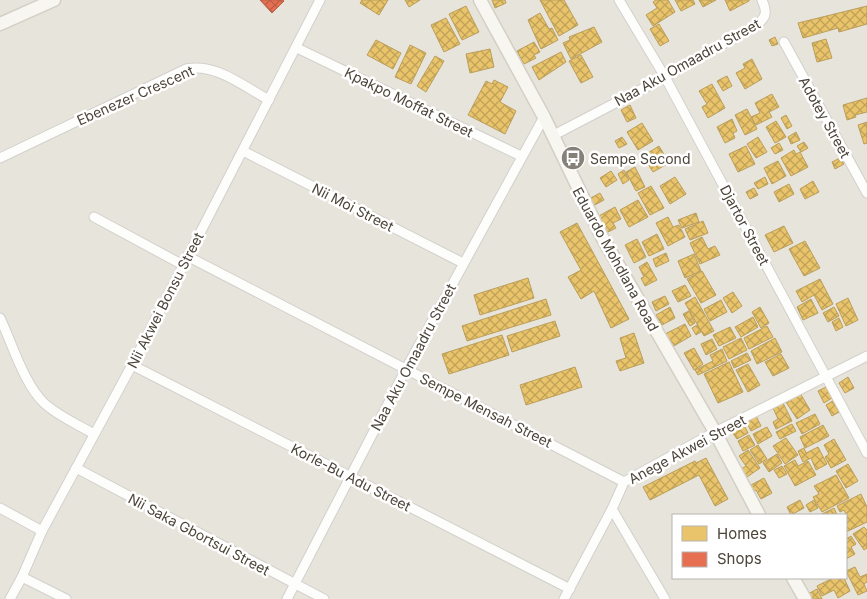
<svg xmlns="http://www.w3.org/2000/svg" width="867" height="599" font-family="Inter,sans-serif">
  <defs>
    <pattern id="homes-cross-hatch" width="8" height="8" patternUnits="userSpaceOnUse" patternTransform="scale(1.25)"><rect width="8" height="8" fill="#e9c46a"/><path d="M0 0l8 8M0 8l8-8" fill="none" stroke="#bfa158"/></pattern>
    <pattern id="shops-cross-hatch" width="8" height="8" patternUnits="userSpaceOnUse" patternTransform="scale(1.25)"><rect width="8" height="8" fill="#e76f51"/><path d="M0 0l8 8M0 8l8-8" fill="none" stroke="#bd5d44"/></pattern>
  </defs>
  <rect width="100%" height="100%" fill="#f4f2ee"/>
  <path fill="#e7e4dc" fill-rule="evenodd" d="M0 0H867V599H0ZM673 515H846V578H673Z"/>
  <g fill="url(#homes-cross-hatch)" stroke="#ba9e5b">
    <path d="M362 0H388L379 15 360 3Z"/>
    <path d="M405 0H420L409 7Z"/>
    <path d="M492 0H505L506 3 495 8Z"/>
    <path d="M540 0H564L578 25 559 36Z"/>
    <path d="M656 0H668L675 12 653 26 646 15 657 8 653 2Z"/>
    <path d="M675 0H693L695 4 681 11Z"/>
    <path d="M699 0H716L703 7Z"/>
    <path d="M725 0H749V1L730 11Z"/>
    <path d="M466 6 479 32 462 40 449 14Z"/>
    <path d="M867 6V24L839 32 838 28 803 38 798 23Z"/>
    <path d="M540 13 549 29 552 28 558 40 541 49 528 20Z"/>
    <path d="M446 18 460 44 444 52 431 25Z"/>
    <path d="M659 24 669 41 660 46 650 29Z"/>
    <path d="M594 27 602 42 571 59 563 43 570 40 569 37Z"/>
    <path d="M775 37 778 44 772 46 769 40Z"/>
    <path d="M826 39 832 58 817 62 812 43Z"/>
    <path d="M376 40 401 53 393 69 367 55Z"/>
    <path d="M534 42 540 52 534 55 536 58 524 64 517 51Z"/>
    <path d="M410 45 426 53 411 84 395 77Z"/>
    <path d="M490 49 494 67 470 73 466 54Z"/>
    <path d="M561 52 566 62 539 80 532 67Z"/>
    <path d="M581 55 593 77 581 83 569 61Z"/>
    <path d="M435 56 444 61 426 92 417 86Z"/>
    <path d="M752 59 762 79 745 89 736 73 745 68 743 64Z"/>
    <path d="M727 76 732 86 723 91 717 81Z"/>
    <path d="M494 80 508 87 500 102 516 111 505 134 468 115 486 81 492 84Z"/>
    <path d="M712 84 725 108 708 118 702 107 707 104 699 91Z"/>
    <path d="M772 94 779 107 769 112 772 117 756 125 751 117 760 113 755 103Z"/>
    <path d="M867 98V112L855 115 856 117 847 120 843 105Z"/>
    <path d="M630 105 636 118 627 122 621 110Z"/>
    <path d="M747 109 757 129 745 135 735 115Z"/>
    <path d="M786 115 792 126 787 129 781 118Z"/>
    <path d="M732 119 737 131 733 133 735 138 725 143 717 127Z"/>
    <path d="M776 121 786 137 775 143 766 127Z"/>
    <path d="M867 122V143L864 144 858 125Z"/>
    <path d="M642 123 653 141 638 150 627 132Z"/>
    <path d="M796 132 800 140 791 144 788 137Z"/>
    <path d="M622 137 627 144 619 148 615 141Z"/>
    <path d="M758 137 767 152 756 158 747 144Z"/>
    <path d="M804 142 808 148 801 152 797 146Z"/>
    <path d="M779 143 783 150 775 154 771 148Z"/>
    <path d="M659 146 669 163 653 172 643 156Z"/>
    <path d="M746 146 755 164 738 172 729 154Z"/>
    <path d="M794 150 796 154 800 152 808 167 791 176 781 158Z"/>
    <path d="M840 158 844 164 835 169 832 162Z"/>
    <path d="M778 161 786 176 772 184 764 168Z"/>
    <path d="M635 167 645 187 636 191 626 172Z"/>
    <path d="M624 170 629 180 623 184 618 174Z"/>
    <path d="M611 171 617 180 606 187 600 178Z"/>
    <path d="M675 177 686 194 670 204 660 186Z"/>
    <path d="M765 177 768 184 758 189 754 183Z"/>
    <path d="M813 181 819 192 805 199 800 189Z"/>
    <path d="M789 184 794 194 779 202 774 192Z"/>
    <path d="M651 186 664 208 650 215 638 193Z"/>
    <path d="M754 188 758 195 750 199 746 192Z"/>
    <path d="M600 193 604 200 593 206 589 199Z"/>
    <path d="M638 200 648 217 629 227 620 210Z"/>
    <path d="M615 207 621 219 613 223 616 228 606 233 597 217Z"/>
    <path d="M696 213 699 222 682 228 678 220Z"/>
    <path d="M668 217 673 227 679 225 685 237 668 246 656 223Z"/>
    <path d="M703 221 708 233 690 240 685 229Z"/>
    <path d="M577 223 629 319 611 328 594 291 581 299 568 277 581 270 560 232Z"/>
    <path d="M784 226 793 243 774 252 765 235Z"/>
    <path d="M657 234 664 249 649 256 642 242Z"/>
    <path d="M702 237 708 249 715 246 720 255 700 264 690 243Z"/>
    <path d="M637 239 646 257 634 263 625 245Z"/>
    <path d="M805 241 820 268 804 276 789 249Z"/>
    <path d="M666 253 669 261 656 267 653 259Z"/>
    <path d="M694 254 701 271 685 278 678 261Z"/>
    <path d="M647 262 657 280 645 286 641 278 644 277 639 267Z"/>
    <path d="M702 271 716 295 701 303 687 279Z"/>
    <path d="M528 278 534 298 480 315 474 295Z"/>
    <path d="M820 279 833 304 822 310 814 295 802 302 796 291Z"/>
    <path d="M685 285 691 296 678 302 672 291Z"/>
    <path d="M733 292 742 306 732 313 723 298Z"/>
    <path d="M665 296 669 304 656 311 652 302Z"/>
    <path d="M695 297 714 331 704 336 685 303Z"/>
    <path d="M848 298 858 320 846 326 836 304Z"/>
    <path d="M546 299 551 315 467 341 462 326Z"/>
    <path d="M811 299 818 313 803 320 797 307Z"/>
    <path d="M721 300 727 312 710 321 704 309Z"/>
    <path d="M670 307 675 318 662 325 656 315Z"/>
    <path d="M760 307 769 323 761 328 752 312Z"/>
    <path d="M834 307 839 316 828 322 823 313Z"/>
    <path d="M689 311 695 323 690 326 683 314Z"/>
    <path d="M753 317 758 327 741 337 735 327Z"/>
    <path d="M839 318 843 327 836 331 832 322Z"/>
    <path d="M555 321 560 336 512 352 507 336Z"/>
    <path d="M685 324 691 336 672 347 665 334Z"/>
    <path d="M697 325 701 332 696 335 692 328Z"/>
    <path d="M767 326 773 337 749 349 744 338Z"/>
    <path d="M730 327 736 338 719 346 713 335Z"/>
    <path d="M634 333 644 363 620 371 616 361 626 358 620 338Z"/>
    <path d="M502 335 509 355 449 374 442 354Z"/>
    <path d="M741 338 747 350 729 359 723 347Z"/>
    <path d="M775 338 782 352 757 364 751 351Z"/>
    <path d="M712 339 717 349 706 355 701 344Z"/>
    <path d="M694 348 703 364 694 370 684 353Z"/>
    <path d="M722 349 727 361 698 375 695 370 713 361 710 355Z"/>
    <path d="M747 353 751 360 734 368 731 361Z"/>
    <path d="M781 354 789 368 773 376 765 362Z"/>
    <path d="M729 362 743 392 718 403 704 374Z"/>
    <path d="M748 364 760 385 748 392 736 370Z"/>
    <path d="M575 367 582 387 526 405 520 385Z"/>
    <path d="M848 377 854 388 845 393 839 383Z"/>
    <path d="M826 387 832 398 824 403 818 391Z"/>
    <path d="M800 393 810 410 797 419 786 402Z"/>
    <path d="M836 399 840 404 836 407 839 412 832 416 826 405Z"/>
    <path d="M783 403 792 421 776 429 773 422 778 419 773 408Z"/>
    <path d="M815 414 820 424 802 434 796 423Z"/>
    <path d="M756 416 761 426 751 431 746 421Z"/>
    <path d="M792 424 796 431 780 439 776 432Z"/>
    <path d="M744 425 748 433 737 439 732 432Z"/>
    <path d="M823 425 829 436 805 448 800 437Z"/>
    <path d="M767 427 772 436 758 444 753 434Z"/>
    <path d="M749 435 755 445 743 451 738 441Z"/>
    <path d="M786 438 798 455 785 464 773 446Z"/>
    <path d="M834 439 846 460 831 468 825 457 829 454 824 445Z"/>
    <path d="M758 445 767 459 759 464 750 450Z"/>
    <path d="M818 447 827 464 816 470 811 458 803 462 798 451 804 448 806 453Z"/>
    <path d="M748 450 760 468 747 477 741 469 746 466 739 456Z"/>
    <path d="M777 454 782 463 769 472 763 463Z"/>
    <path d="M706 458 728 499 715 506 699 475 650 500 643 487 695 461 696 463Z"/>
    <path d="M795 460 798 466 808 461 816 475 795 486 784 466Z"/>
    <path d="M848 464 858 481 846 488 836 471Z"/>
    <path d="M782 466 787 474 779 478 774 470Z"/>
    <path d="M836 475 849 498 822 512 813 497 819 494 814 486Z"/>
    <path d="M764 478 772 493 761 499 756 490 753 492 749 486Z"/>
    <path d="M861 494 867 507V522L846 532V519L848 518 844 510 840 512 837 506Z"/>
    <path d="M800 500 804 508 791 515 787 507Z"/>
    <path d="M814 500 818 508 810 512 806 505Z"/>
    <path d="M834 508 837 515H820Z"/>
    <path d="M864 527 867 530V548L864 550 853 534Z"/>
    <path d="M851 536 856 544 851 547 855 554 846 559V539Z"/>
    <path d="M855 567 860 577 867 574V582L864 584 867 591 858 595 846 571Z"/>
    <path d="M833 578H844L850 591 838 598 834 590 822 596 817 586Z"/>
    <path d="M817 589 822 599H808L806 595Z"/>
  </g>
  <path fill="url(#shops-cross-hatch)" stroke="#b8624a" d="M260 0H283L284 1 272 13Z"/>
  <g fill="none" stroke-linecap="round" stroke-linejoin="round">
    <g stroke="#d2d0cb" stroke-width="11">
      <g id="street">
        <path d="M619 0 665 77 867 453"/>
        <path d="M784 42 867 193"/>
        <path d="M297 48 521 156"/>
        <path d="M552 136 665 77 755 26C766 18 768 13 762 0"/>
        <path d="M243 151 463 263"/>
        <path d="M0 158 186 69C216 63 243 86 269 100"/>
        <path d="M94 217 183 265"/>
        <path d="M187 256 624 482"/>
        <path d="M0 318C12 343 24 384 44 403 58 416 77 424 94 434"/>
        <path d="M132 365 570 589"/>
        <path d="M76 468 324 599"/>
        <path d="M0 508 42 531"/>
        <path d="M612 509 665 599"/>
        <path d="M22 577 66 599"/>
        <path d="M10 599 22 577 42 531 132 365 320 0"/>
        <path d="M287 599 406 369 544 117"/>
        <path d="M564 599 612 509 624 482 715 432 867 356"/>
      </g>
    </g>
    <g stroke="#d3cfc5" stroke-width="15">
      <g id="secondary">
        <path d="M480 0 544 117 602 237 715 432 759 515"/>
        <path d="M0 24 54 0"/>
        <path d="M793 578 805 599"/>
      </g>
    </g>
    <use href="#street" stroke="#fdfdfc" stroke-width="9"/>
    <use href="#secondary" stroke="#f7f6f1" stroke-width="12"/>
  </g>
  <defs>
    <g id="bus-disc" transform="scale(1.25)"><circle r="9.5" fill="#868178" stroke="#fff"/><path d="M-5-6H5V4H4V6H2V4H-2V6H-4V4H-5ZM-3.5-4V0h7V-4ZM-3.5 1.2v1.5H-2V1.2ZM2 1.2v1.5H3.5V1.2Z" fill="#fff"/></g>
  </defs>
  <g fill-rule="evenodd">
    <use href="#bus-disc" x="573" y="158"/>
  </g>
  <g text-anchor="middle" dominant-baseline="central" stroke-width="5" stroke-linejoin="round" paint-order="stroke">
    <g font-size="14" fill="#4b4439" stroke="#fff">
      <text transform="translate(687 62) rotate(-29)">Naa Aku Omaadru Street</text>
      <text transform="translate(135 95) rotate(-24)">Ebenezer Crescent</text>
      <text transform="translate(409 102) rotate(26)">Kpakpo Moffat Street</text>
      <text transform="translate(825 117) rotate(61)">Adotey Street</text>
      <text transform="translate(353 207) rotate(27)">Nii Moi Street</text>
      <text transform="translate(745 225) rotate(62)">Djartor Street</text>
      <text transform="translate(616 259) rotate(61)">Eduardo Mohdlana Road</text>
      <text transform="translate(165 300) rotate(-63)">Nii Akwei Bonsu Street</text>
      <text transform="translate(413 357) rotate(-62)">Naa Aku Omaadru Street</text>
      <text transform="translate(486 410) rotate(27)">Sempe Mensah Street</text>
      <text transform="translate(687 449) rotate(-28)">Anege Akwei Street</text>
      <text transform="translate(351 477) rotate(27)">Korle-Bu Adu Street</text>
      <text transform="translate(199 534) rotate(28)">Nii Saka Gbortsui Street</text>
    </g>
    <g font-size="14" fill="#4b4439" stroke="#fff" text-anchor="start">
      <text x="590" y="158">Sempe Second</text>
    </g>
  </g>
  <rect x="672" y="514" width="175" height="65" fill="#ffffff" stroke="#b7b4b0"/>
  <rect x="682" y="526" width="25" height="15" fill="#e9c46a" stroke="#b7b4b0"/>
  <text x="717" y="539" font-size="15" fill="#4b4439">Homes</text>
  <rect x="682" y="552" width="25" height="15" fill="#e76f51" stroke="#b7b4b0"/>
  <text x="717" y="564" font-size="15" fill="#4b4439">Shops</text>
</svg>
